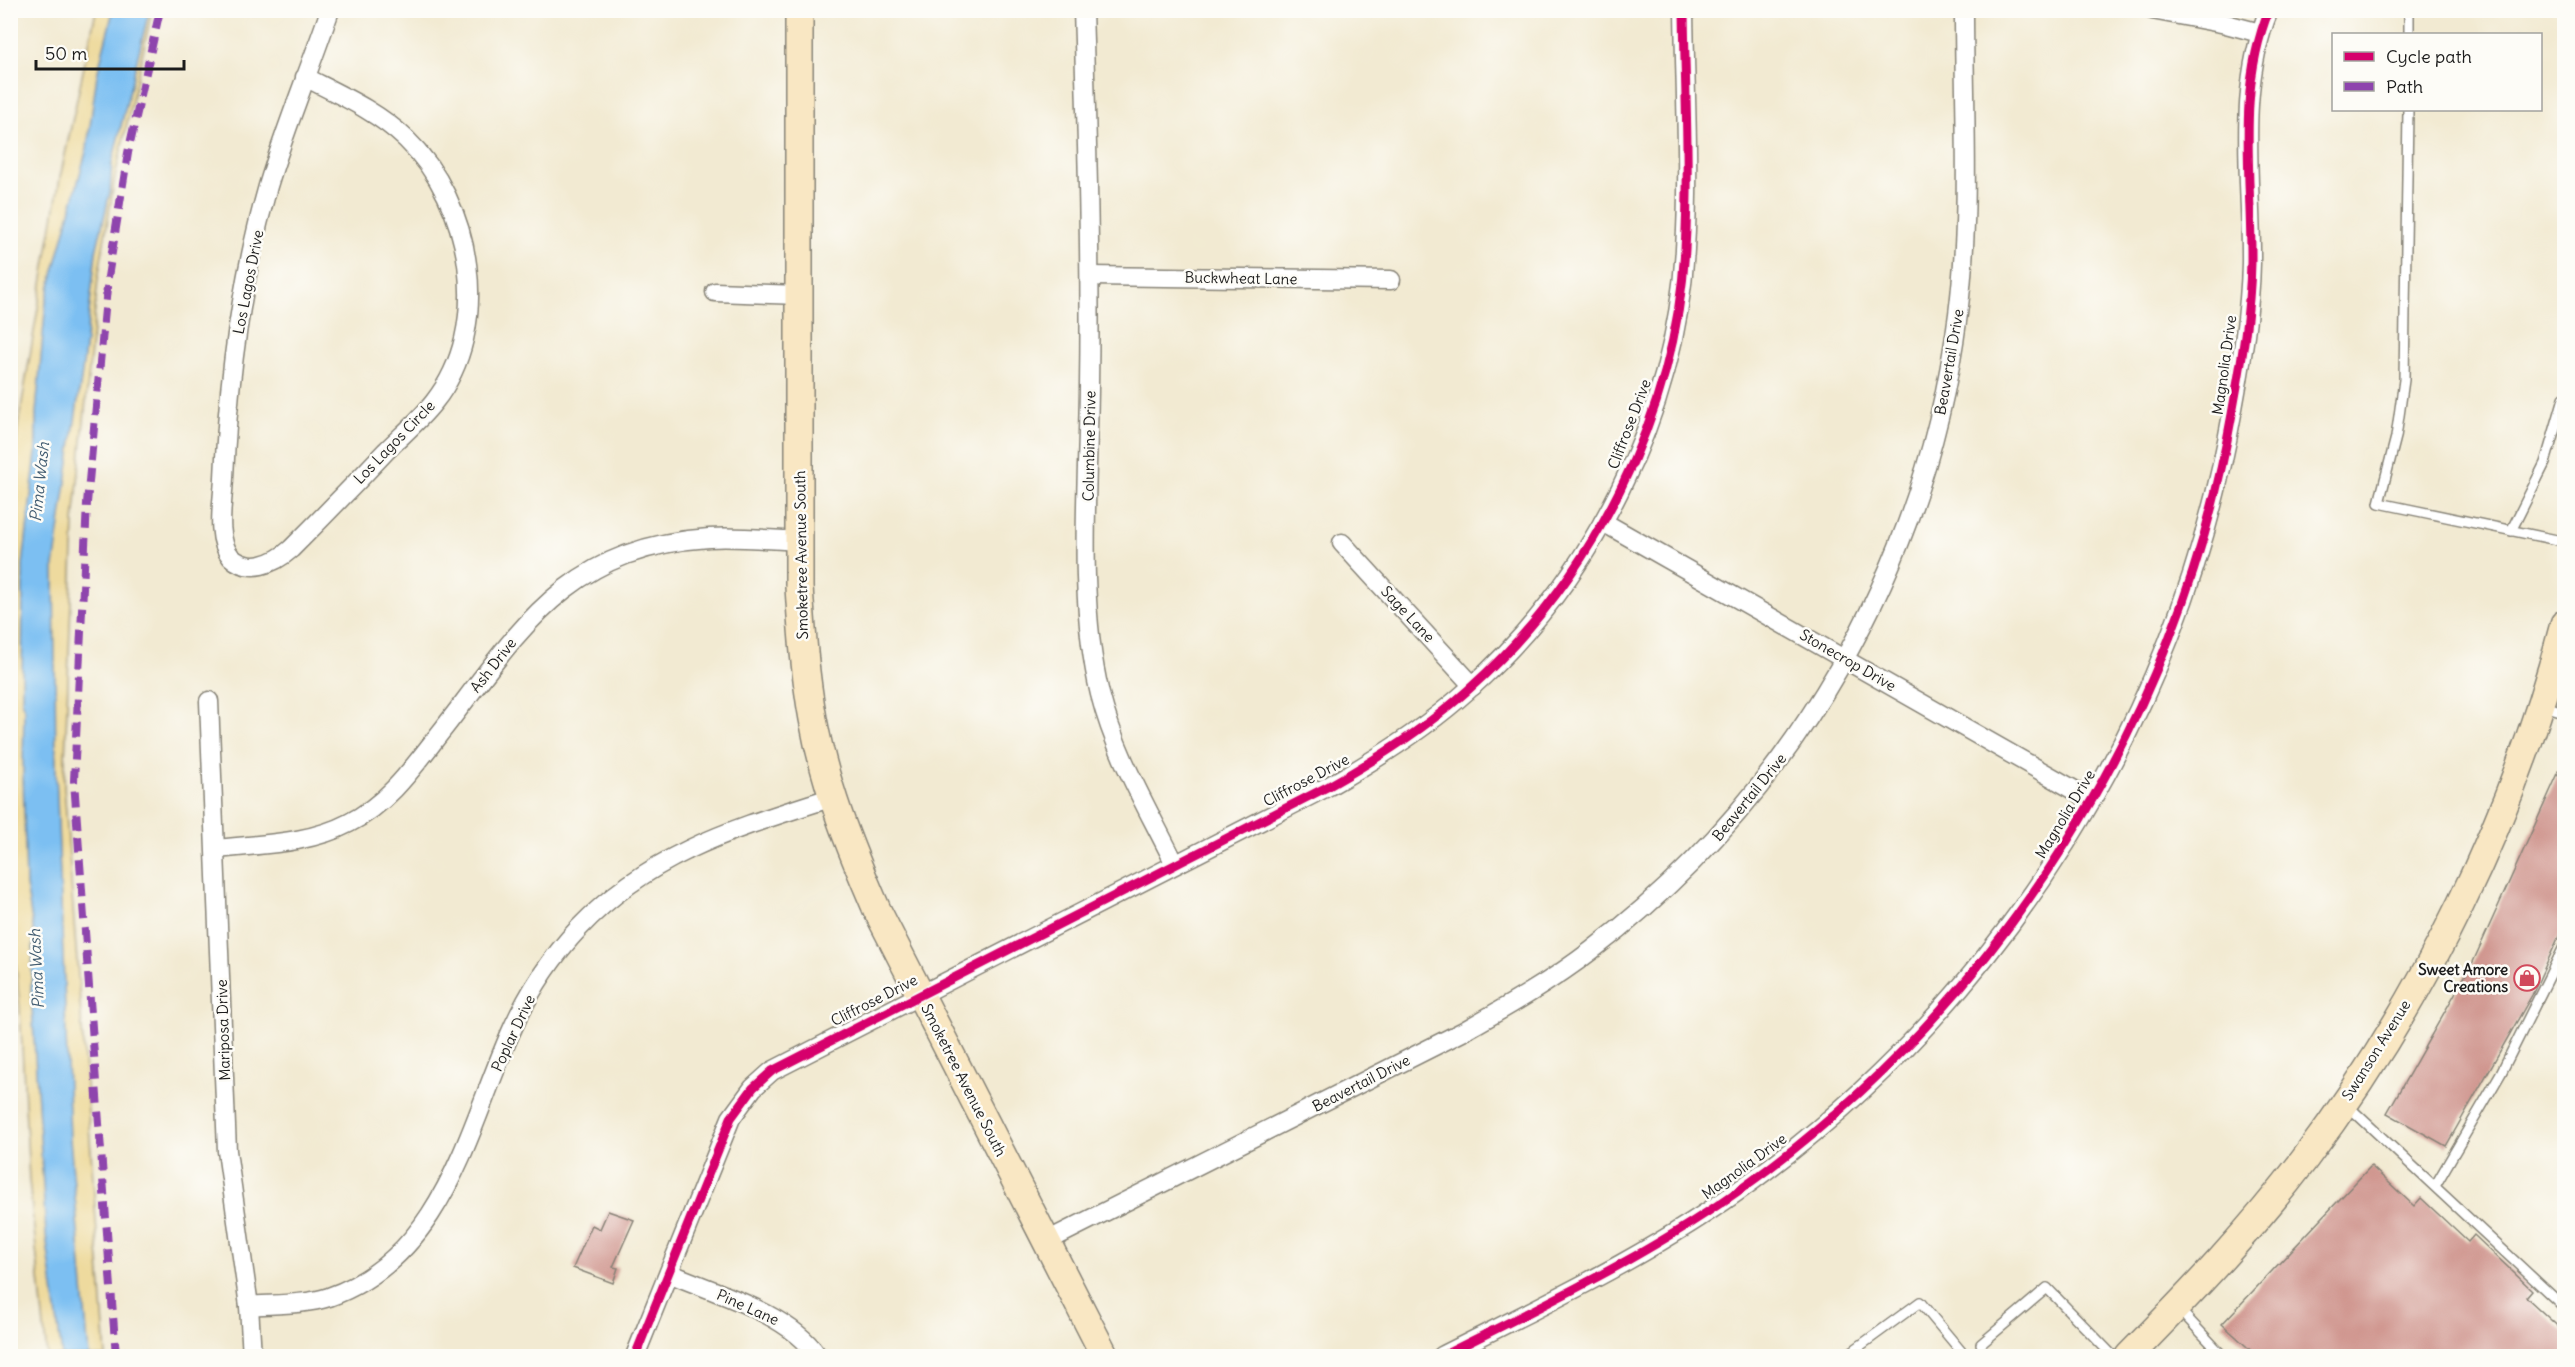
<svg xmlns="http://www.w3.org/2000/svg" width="2575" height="1367" font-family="Delius,sans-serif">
  <rect width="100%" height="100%" fill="#fdfcf7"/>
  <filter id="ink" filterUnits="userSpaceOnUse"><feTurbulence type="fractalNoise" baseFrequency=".0167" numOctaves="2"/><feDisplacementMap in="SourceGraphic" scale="12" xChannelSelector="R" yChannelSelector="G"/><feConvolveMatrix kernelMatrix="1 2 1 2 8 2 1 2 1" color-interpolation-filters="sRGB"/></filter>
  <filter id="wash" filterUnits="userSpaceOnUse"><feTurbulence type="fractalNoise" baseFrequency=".008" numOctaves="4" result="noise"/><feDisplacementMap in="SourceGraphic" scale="24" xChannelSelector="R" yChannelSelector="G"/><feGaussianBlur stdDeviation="1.35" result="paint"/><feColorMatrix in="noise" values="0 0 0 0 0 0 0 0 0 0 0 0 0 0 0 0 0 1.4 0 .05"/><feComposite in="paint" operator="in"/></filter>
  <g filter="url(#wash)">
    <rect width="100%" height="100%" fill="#f2ead2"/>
    <path fill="#eeda9e" stroke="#857b5d" stroke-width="1.5" d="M96 11H152L115 177 98 278 74 522 64 786 106 1356H47L29 1180 20 1009 10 899 11 494 18 426 60 178Z"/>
    <path fill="#7cbff2" stroke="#4c6e87" stroke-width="1.5" d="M113 11H149L112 163 110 192 96 252 83 365 54 566 56 771 70 1139 89 1356H62L46 1235 31 990 34 933 26 885 23 772 24 708 22 703 23 565 36 453V413L46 301 87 148 97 75Z"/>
    <g id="blocks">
      <g fill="#d09790">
        <path d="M2565 758V923L2532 995 2446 1146 2387 1113 2473 962Z"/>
        <path d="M2371 1166 2414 1206 2421 1198 2468 1242 2474 1235 2532 1290 2526 1297 2565 1333V1356H2257L2222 1324Z"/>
        <path d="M608 1211 634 1220 613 1267 618 1268 613 1283 573 1268 592 1225 600 1229Z"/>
      </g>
    </g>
  </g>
  <g filter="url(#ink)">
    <use href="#blocks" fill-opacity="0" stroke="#878377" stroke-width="1.5"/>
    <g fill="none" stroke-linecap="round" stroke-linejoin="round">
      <g stroke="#878377" stroke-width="12">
        <g id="lane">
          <path d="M2409 34V10"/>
          <path d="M2408 110 2404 380 2396 437 2379 503 2557 540 2564 539"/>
          <path d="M2511 531 2545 463 2564 398"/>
          <path d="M2544 706 2564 712"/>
          <path d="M2348 1106 2564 1307"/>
          <path d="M2435 1186 2501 1073 2564 947"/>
          <path d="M2178 1308 2223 1356"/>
          <path d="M1981 1344 2047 1288 2113 1356"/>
          <path d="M1846 1356 1920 1302 1965 1356"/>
        </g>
      </g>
      <g stroke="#878377" stroke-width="21">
        <g id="street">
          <path d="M1083 10C1087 136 1091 261 1089 387 1088 485 1077 600 1100 694 1115 754 1148 809 1175 864"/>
          <path d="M2152 10 2226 24 2260 33"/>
          <path d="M305 77C340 95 377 111 406 139 472 202 494 327 434 402 420 420 402 435 386 451 355 484 323 517 291 549 274 564 249 574 231 557 215 538 223 502 224 478 228 380 241 281 268 186 286 126 310 69 330 10"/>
          <path d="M1090 276 1391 280"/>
          <path d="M715 292 800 295"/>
          <path d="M1603 522 2092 800"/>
          <path d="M1342 543 1473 686"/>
          <path d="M209 701 227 1151 249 1306 252 1356"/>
          <path d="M216 849C261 844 309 844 349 823 391 802 416 763 444 728 522 627 569 547 709 538 739 536 770 540 800 541"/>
          <path d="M1047 1241 1464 1031C1508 1006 1552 981 1592 950 1794 796 1926 566 1958 314 1971 214 1964 111 1964 10"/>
          <path d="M669 1273C715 1293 788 1313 817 1355"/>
          <path d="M249 1306C275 1304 304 1305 329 1297 443 1257 467 1132 510 1034 527 995 550 959 579 928 651 852 737 828 833 797"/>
          <path d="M635 1356 731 1118 753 1088 772 1071 1329 786C1379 758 1426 728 1468 690 1592 580 1676 415 1685 249 1690 170 1685 89 1684 10"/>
          <path d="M1442 1356C1547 1303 1656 1252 1752 1181 2002 998 2178 720 2232 414 2241 365 2250 313 2251 263 2252 178 2236 91 2269 10"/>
        </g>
      </g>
      <g stroke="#878377" stroke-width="30">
        <g id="secondary">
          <path d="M799 10V587C802 632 805 676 813 719 825 786 850 848 877 910L1105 1356"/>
          <path d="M2129 1356C2190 1294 2251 1230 2304 1160 2423 1003 2515 815 2564 624"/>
        </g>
      </g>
      <use href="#lane" stroke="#fff" stroke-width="9"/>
      <use href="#street" stroke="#fff" stroke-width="18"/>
      <use href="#secondary" stroke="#f9e7c3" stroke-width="27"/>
      <path stroke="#8e44ad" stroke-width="8" stroke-dasharray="15 8" stroke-linecap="butt" d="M116 1356 74 781 87 503 108 277 128 153 160 10"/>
      <g stroke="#fdfcf7" stroke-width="13">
        <g id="cycleway">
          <path d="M635 1356 731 1118 753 1088 772 1071 1329 786C1379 758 1426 728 1468 690 1592 580 1676 415 1685 249 1690 170 1685 89 1684 10"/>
          <path d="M1442 1356C1547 1303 1656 1252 1752 1181 2002 998 2178 720 2232 414 2241 365 2250 313 2251 263 2252 178 2236 91 2269 10"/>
        </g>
      </g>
      <use href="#cycleway" stroke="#d6006c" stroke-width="9"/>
    </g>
  </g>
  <defs>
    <g id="shop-ring" transform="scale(1.35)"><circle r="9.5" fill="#fdfcf7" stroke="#d1495b" stroke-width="1.5"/><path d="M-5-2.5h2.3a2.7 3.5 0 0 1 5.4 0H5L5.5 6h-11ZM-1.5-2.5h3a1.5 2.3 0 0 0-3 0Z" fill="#d1495b"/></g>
  </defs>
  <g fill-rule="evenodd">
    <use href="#shop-ring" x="2527" y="978"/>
  </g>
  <g text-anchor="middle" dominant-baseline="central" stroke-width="5" stroke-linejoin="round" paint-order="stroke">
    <g font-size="15" fill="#1c1c1c" stroke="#fdfcf7">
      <text transform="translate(1241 278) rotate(1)">Buckwheat Lane</text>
      <text transform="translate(248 282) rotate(-79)">Los Lagos Drive</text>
      <text transform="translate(1949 362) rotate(-80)">Beavertail Drive</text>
      <text transform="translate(2224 365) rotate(-82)">Magnolia Drive</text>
      <text transform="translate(1629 424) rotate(-69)">Cliffrose Drive</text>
      <text transform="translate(394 442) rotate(-46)">Los Lagos Circle</text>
      <text transform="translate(1089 446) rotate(-89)">Columbine Drive</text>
      <text transform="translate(801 555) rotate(-91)">Smoketree Avenue South</text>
      <text transform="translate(1408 614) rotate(47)">Sage Lane</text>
      <text transform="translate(1848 660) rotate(30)">Stonecrop Drive</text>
      <text transform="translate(493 665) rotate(-52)">Ash Drive</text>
      <text transform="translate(1306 780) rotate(-28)">Cliffrose Drive</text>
      <text transform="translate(1749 797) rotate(-51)">Beavertail Drive</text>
      <text transform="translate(2065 814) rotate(-59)">Magnolia Drive</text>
      <text transform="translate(874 1000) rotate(-27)">Cliffrose Drive</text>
      <text transform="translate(223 1030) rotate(-92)">Mariposa Drive</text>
      <text transform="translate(513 1033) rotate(-65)">Poplar Drive</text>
      <text transform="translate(2376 1050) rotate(-58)">Swanson Avenue</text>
      <text transform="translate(964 1080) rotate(63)">Smoketree Avenue South</text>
      <text transform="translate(1361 1083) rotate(-27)">Beavertail Drive</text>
      <text transform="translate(1744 1166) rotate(-36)">Magnolia Drive</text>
      <text transform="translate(748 1307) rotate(24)">Pine Lane</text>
    </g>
    <g font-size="15" font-weight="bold" fill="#1c1c1c" stroke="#fdfcf7" text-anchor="end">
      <text x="2508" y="969">Sweet Amore<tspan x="2508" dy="17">Creations</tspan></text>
    </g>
    <g font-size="16" font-style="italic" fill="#425d72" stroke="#fdfcf7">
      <text transform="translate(39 482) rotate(-84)">Pima Wash</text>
      <text transform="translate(36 969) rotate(-93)">Pima Wash</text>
    </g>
  </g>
  <rect width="2575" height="1367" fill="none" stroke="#fdfcf7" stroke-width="36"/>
  <rect x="2332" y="33" width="210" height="78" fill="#fdfcf7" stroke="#a3a29f" stroke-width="1.5"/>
  <rect x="2344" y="52" width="30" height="9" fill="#d6006c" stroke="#a3a29f" stroke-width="1.5"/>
  <text x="2386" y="63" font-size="18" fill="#1c1c1c">Cycle path</text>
  <rect x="2344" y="82" width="30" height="9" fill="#8e44ad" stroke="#a3a29f" stroke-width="1.5"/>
  <text x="2386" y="93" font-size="18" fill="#1c1c1c">Path</text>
  <path d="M36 60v9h148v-9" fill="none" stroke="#1c1c1c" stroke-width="3"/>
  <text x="45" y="60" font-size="18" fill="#1c1c1c" stroke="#fdfcf7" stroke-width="4.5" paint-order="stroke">50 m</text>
</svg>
